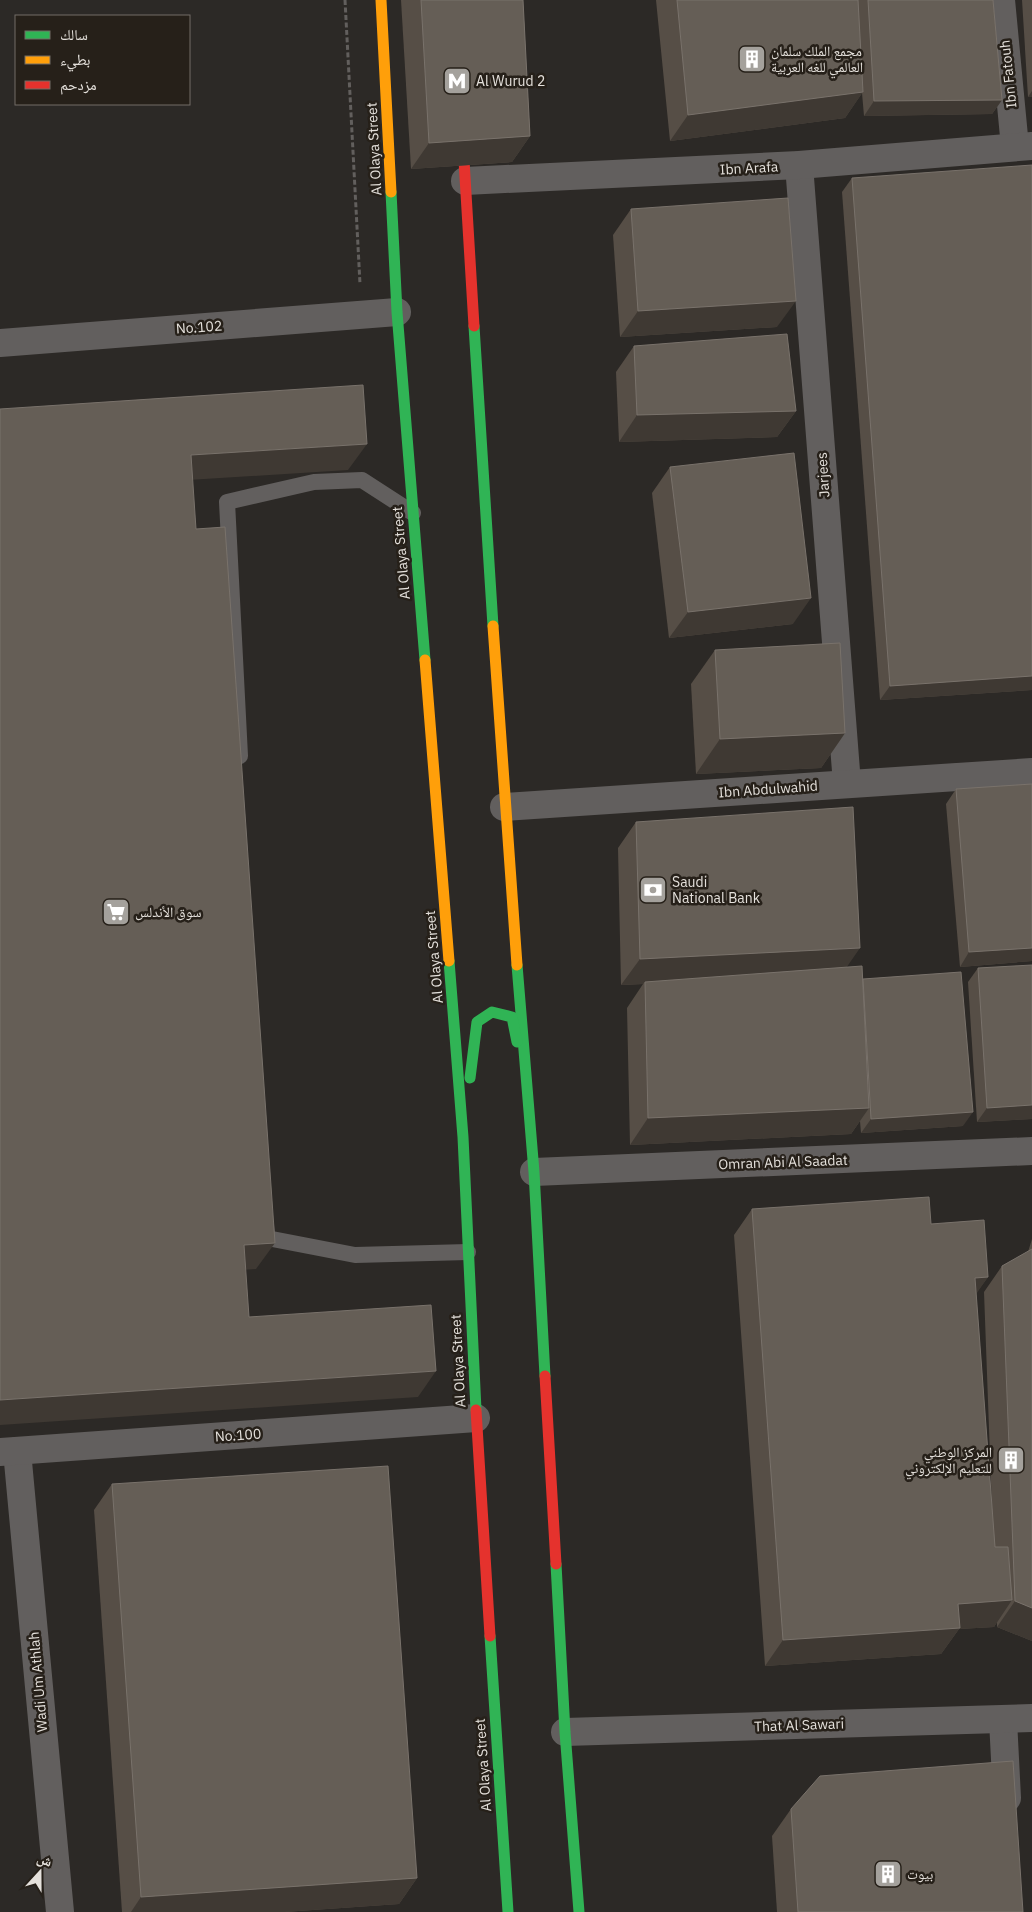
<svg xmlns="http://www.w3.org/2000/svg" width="1032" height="1912" font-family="'IBM Plex Sans','Noto Naskh Arabic',sans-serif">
  <rect width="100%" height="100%" fill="#2c2926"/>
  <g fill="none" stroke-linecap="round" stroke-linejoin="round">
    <path stroke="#625f5d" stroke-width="3" stroke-dasharray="5 2.5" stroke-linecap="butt" d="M345 0 360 284"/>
    <g stroke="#625f5e" stroke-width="16">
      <path d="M240 756 227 502 314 482 362 480 413 513"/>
      <path d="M266 1225 267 1238 355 1255 468 1252"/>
    </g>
    <g stroke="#625f5e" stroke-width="28">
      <path d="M1001 0 1015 147"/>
      <path d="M799 165 847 784"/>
      <path d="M465 181 799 165 1032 146"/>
      <path d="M0 343 397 312"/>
      <path d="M504 807 1032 772"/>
      <path d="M534 1172 1032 1151"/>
      <path d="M17 1451 60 1912"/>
      <path d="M0 1452 476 1418"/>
      <path d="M1003 1720 1007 1798"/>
      <path d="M565 1732 1032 1718"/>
    </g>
    <g stroke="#30b455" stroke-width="11">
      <path d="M391 192 397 312 425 660"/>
      <path d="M474 326 493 626"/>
      <path d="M449 961 463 1137 476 1410"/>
      <path d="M517 965 534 1172 545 1376"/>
      <path d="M470 1078 477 1022 492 1012 512 1017 517 1042"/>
      <path d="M556 1564 565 1732 579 1912"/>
      <path d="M490 1636 508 1912"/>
    </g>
    <g stroke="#ff9f0a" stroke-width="11">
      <path d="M381 0 391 192"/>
      <path d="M493 626 517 965"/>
      <path d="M425 660 449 961"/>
    </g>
    <g stroke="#e5322d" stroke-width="11">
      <path d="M462 127 474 326"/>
      <path d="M545 1376 556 1564"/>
      <path d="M476 1410 490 1636"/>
    </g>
  </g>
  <g fill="#564e46">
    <path d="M401 0H523L530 136 512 162 411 169Z"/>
    <path d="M656 0H993L1002 100 992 114 864 116 862 93 845 118 670 141Z"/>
    <path d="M1022 0H1032V97H1028Z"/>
    <path d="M852 178 1032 690 880 700 842 192Z"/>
    <path d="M631 209 777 327 620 337 613 235Z"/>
    <path d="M634 346 796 411 777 437 619 442 616 372Z"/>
    <path d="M670 467 793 624 669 638 652 493Z"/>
    <path d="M715 650 845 733 821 768 696 774 691 684Z"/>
    <path d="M956 789 1032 961 960 967 946 804Z"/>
    <path d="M636 822 847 967 863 979 963 1126 861 1133 860 1121 851 1134 630 1145 627 1008 643 984 621 985 618 848Z"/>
    <path d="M978 968 1032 1119 977 1122 968 982Z"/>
    <path d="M752 1209 931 1224 988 1277 976 1293 992 1510 984 1292 1002 1266 1028 1252 1032 1239V1641L997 1627V1622L994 1627 959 1629 941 1654 765 1666 734 1235Z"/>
    <path d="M112 1484 417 1878 399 1904 284 1912H122L94 1510Z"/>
    <path d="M791 1809 1023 1912H777L772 1836Z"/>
  </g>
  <g fill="#3f3933">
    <path d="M1032 91V97H1028Z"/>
    <path d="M863 92 845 118 670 141 688 115Z"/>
    <path d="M1002 100 992 114 864 116 874 101Z"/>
    <path d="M530 136 512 162 411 169 429 143Z"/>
    <path d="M796 301 777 327 620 337 638 311Z"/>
    <path d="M796 411 777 437 619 442 637 415Z"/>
    <path d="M367 444 348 470 172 481 191 455Z"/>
    <path d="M811 598 793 624 669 638 688 612Z"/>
    <path d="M1032 676V690L880 700 890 686Z"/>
    <path d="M845 733 821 768 696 774 720 739Z"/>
    <path d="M860 948 842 974 645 982 643 984 621 985 640 959Z"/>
    <path d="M1032 948V961L960 967 969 952Z"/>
    <path d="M1032 1105V1119L977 1122 987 1108Z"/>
    <path d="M869 1108 851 1134 630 1145 648 1118Z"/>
    <path d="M973 1112 963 1126 861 1133 871 1119Z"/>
    <path d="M275 1243 256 1269 225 1271 244 1245Z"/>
    <path d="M988 1277 970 1303 975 1278Z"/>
    <path d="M436 1371 418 1397 0 1425V1400Z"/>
    <path d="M1012 1600 994 1627 959 1629 941 1654 765 1666 783 1640 958 1604Z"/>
    <path d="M1015 1601 1032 1608V1641L997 1627Z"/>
    <path d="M417 1878 399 1904 284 1912H131L141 1897Z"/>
  </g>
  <g fill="#655e56" stroke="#79726b">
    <path d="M421 0H523L530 136 429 143Z"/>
    <path d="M677 0H858L863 92 688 115Z"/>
    <path d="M868 0H993L1002 100 874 101Z"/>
    <path d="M1032 165V676L890 686 852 178Z"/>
    <path d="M788 198 796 301 638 311 631 209Z"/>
    <path d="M787 334 796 411 637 415 634 346Z"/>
    <path d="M363 385 367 444 191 455 196 529 225 527 275 1243 244 1245 249 1317 431 1305 436 1371 0 1400V409Z"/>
    <path d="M794 453 811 598 688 612 670 467Z"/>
    <path d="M840 643 845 733 720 739 715 650Z"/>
    <path d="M1032 784V948L969 952 956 789Z"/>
    <path d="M853 807 860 948 640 959 636 822Z"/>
    <path d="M1032 965V1105L987 1108 978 968Z"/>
    <path d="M862 966 869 1108 648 1118 645 982Z"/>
    <path d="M961 972 973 1112 871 1119 863 979Z"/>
    <path d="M929 1197 931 1224 984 1220 988 1277 975 1278 995 1547H1008L1012 1600 958 1604 960 1628 783 1640 752 1209Z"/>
    <path d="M1032 1249V1608L1015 1601 1002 1266Z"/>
    <path d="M388 1466 417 1878 141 1897 112 1484Z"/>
    <path d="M1013 1761 1023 1912H798L791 1809 820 1776Z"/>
  </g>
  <defs>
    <g id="building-square" transform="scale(1.4375)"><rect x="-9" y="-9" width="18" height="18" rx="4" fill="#a4a19c" stroke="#262019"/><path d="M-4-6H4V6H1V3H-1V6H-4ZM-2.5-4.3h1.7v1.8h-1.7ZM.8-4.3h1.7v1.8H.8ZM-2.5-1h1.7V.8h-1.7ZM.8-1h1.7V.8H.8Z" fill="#fff"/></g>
    <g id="metro-square" transform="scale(1.4375)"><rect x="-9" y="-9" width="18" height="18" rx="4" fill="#a4a19c" stroke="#262019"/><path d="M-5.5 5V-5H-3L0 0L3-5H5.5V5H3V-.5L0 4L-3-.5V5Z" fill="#fff"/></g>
    <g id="bank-square" transform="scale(1.4375)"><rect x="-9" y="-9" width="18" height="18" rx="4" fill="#a4a19c" stroke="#262019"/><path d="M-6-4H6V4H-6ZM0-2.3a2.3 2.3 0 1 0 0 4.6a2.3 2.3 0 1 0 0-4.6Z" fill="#fff"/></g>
    <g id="supermarket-square" transform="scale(1.4375)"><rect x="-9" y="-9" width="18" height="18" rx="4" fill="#a4a19c" stroke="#262019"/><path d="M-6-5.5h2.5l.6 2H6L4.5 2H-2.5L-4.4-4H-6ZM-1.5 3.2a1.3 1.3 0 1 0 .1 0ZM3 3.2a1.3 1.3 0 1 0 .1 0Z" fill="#fff"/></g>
  </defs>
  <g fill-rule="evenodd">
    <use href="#building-square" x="752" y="59"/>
    <use href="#metro-square" x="457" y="81"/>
    <use href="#bank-square" x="653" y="890"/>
    <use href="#supermarket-square" x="116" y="912"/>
    <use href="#building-square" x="1011" y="1460"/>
    <use href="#building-square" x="888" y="1874"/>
  </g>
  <g text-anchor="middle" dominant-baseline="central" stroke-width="5" stroke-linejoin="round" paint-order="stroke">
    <g font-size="14" fill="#e5e1dc" stroke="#262019" text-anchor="start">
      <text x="771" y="51">مجمع الملك سلمان<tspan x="771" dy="16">العالمي للغه العربية</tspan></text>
      <text x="476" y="81">Al Wurud 2</text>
      <text x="672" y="882">Saudi<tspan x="672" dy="16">National Bank</tspan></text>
      <text x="135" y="912">سوق الأندلس</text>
      <text x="992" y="1452" text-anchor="end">المركز الوطني<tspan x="992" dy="16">للتعليم الإلكتروني</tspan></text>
      <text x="907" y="1874">بيوت</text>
    </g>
    <g font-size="14" fill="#e5e1dc" stroke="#262019">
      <text transform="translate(1008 74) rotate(-96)">Ibn Fatouh</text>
      <text transform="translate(374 149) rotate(-93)">Al Olaya Street</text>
      <text transform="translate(749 168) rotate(-3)">Ibn Arafa</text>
      <text transform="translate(199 327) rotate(-4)">No.102</text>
      <text transform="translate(823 475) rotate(-94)">Jarjees</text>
      <text transform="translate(401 553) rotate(-95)">Al Olaya Street</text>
      <text transform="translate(768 789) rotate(-4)">Ibn Abdulwahid</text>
      <text transform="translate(434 957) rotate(-95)">Al Olaya Street</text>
      <text transform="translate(783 1162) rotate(-2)">Omran Abi Al Saadat</text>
      <text transform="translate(458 1361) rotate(-93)">Al Olaya Street</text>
      <text transform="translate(238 1435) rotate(-4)">No.100</text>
      <text transform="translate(38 1682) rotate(-95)">Wadi Um Athlah</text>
      <text transform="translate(799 1725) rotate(-2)">That Al Sawari</text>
      <text transform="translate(483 1765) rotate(-94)">Al Olaya Street</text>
    </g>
  </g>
  <rect x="15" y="15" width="175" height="90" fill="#262019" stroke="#726d67"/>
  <rect x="25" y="31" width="25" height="8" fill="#30b455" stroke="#726d67"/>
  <text x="60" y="40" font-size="15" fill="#e5e1dc">سالك</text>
  <rect x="25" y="56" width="25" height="8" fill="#ff9f0a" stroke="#726d67"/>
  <text x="60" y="65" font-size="15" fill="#e5e1dc">بطيء</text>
  <rect x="25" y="81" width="25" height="8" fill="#e5322d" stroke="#726d67"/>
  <text x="60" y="90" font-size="15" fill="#e5e1dc">مزدحم</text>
  <g transform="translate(40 1872) rotate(21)" stroke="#262019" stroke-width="4" paint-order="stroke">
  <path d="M0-4L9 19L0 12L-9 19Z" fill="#e5e1dc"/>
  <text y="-8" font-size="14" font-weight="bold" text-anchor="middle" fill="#e5e1dc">ش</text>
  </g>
</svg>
